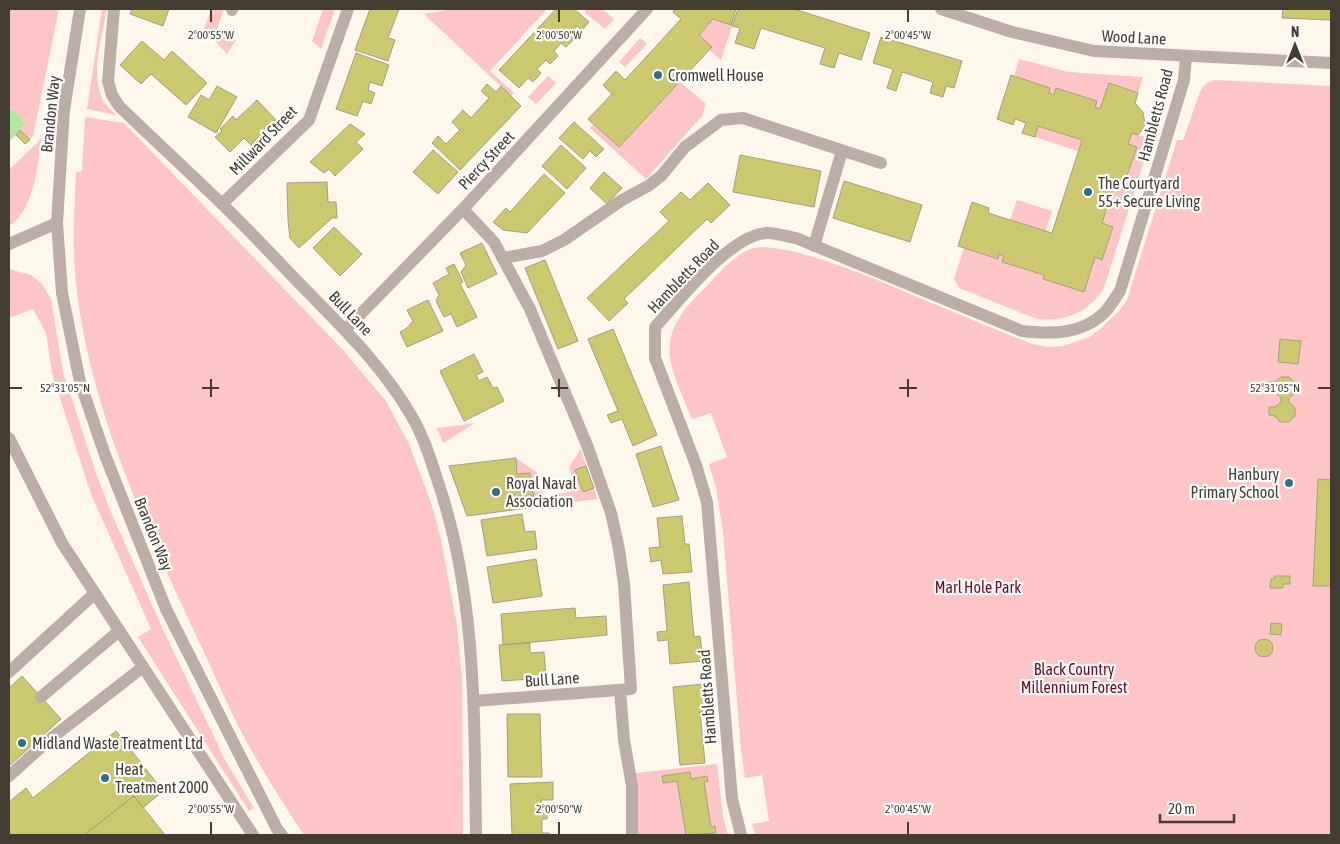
<svg xmlns="http://www.w3.org/2000/svg" width="1340" height="844" font-family="'Asap Condensed',sans-serif">
  <rect width="100%" height="100%" fill="#fff7eb"/>
  <g fill="#fdc5c6" fill-rule="evenodd">
    <path d="M9 9H59L33 136 30 140 20 130 26 125 12 109 9 110Z"/>
    <path d="M102 9H107C102 38 90 72 103 100 106 106 112 110 116 115L87 109Z"/>
    <path d="M211 9H224L216 33 236 40 227 54 204 29Z"/>
    <path d="M323 9H335L321 49 312 41Z"/>
    <path d="M452 9H547L490 71 514 93 511 96 424 14Z"/>
    <path d="M587 9H602L614 19 605 29 584 12Z"/>
    <path d="M713 19 732 26 721 60 709 50 699 35Z"/>
    <path d="M640 38 647 44 625 67 619 62Z"/>
    <path d="M1019 59 1069 72 1143 77 1138 93 1109 83 1100 109 1056 88 1054 95 1049 93 1050 88 1014 77Z"/>
    <path d="M548 76 556 83 536 104 528 97Z"/>
    <path d="M1215 80 1331 86V480L1318 479 1314 586H1331V835H756L752 824 769 821 762 775 745 778 741 750 723 532 716 487 709 464 727 457 711 413 692 419C670 365 652 340 700 293 714 279 733 255 751 249 783 237 894 287 927 301 962 316 997 330 1032 344L1049 347 1063 346 1089 337 1099 330 1118 312 1127 300 1177 140H1183L1200 92C1204 85 1207 82 1215 80ZM1280 339 1301 341 1298 364 1278 362ZM1281 377H1289L1295 383V393L1289 398V402L1295 408V416L1280 422 1275 416 1269 415V407H1275L1281 402V398L1275 392H1269V382H1275Z"/>
    <path d="M680 82 706 104 702 116 646 179 590 128 593 124 619 147Z"/>
    <path d="M85 117 124 123 343 350 386 401 409 444 431 503 440 535 457 625 462 679 463 835H304C283 804 263 771 245 739 226 703 211 666 193 629 143 522 92 411 77 292 72 252 74 212 76 172L82 171Z"/>
    <path d="M1038 126 1082 140 1078 151 1035 137Z"/>
    <path d="M1132 133 1151 139 1104 288C1089 313 1064 322 1037 319L959 288 954 279 964 248 998 259 999 254 1004 256 1003 262 1044 275 1043 279 1084 292 1095 257 1102 259 1113 227 1102 223 1116 179 1126 182 1137 147 1128 144Z"/>
    <path d="M42 138C36 167 36 208 9 226V170Z"/>
    <path d="M1017 200 1052 211 1046 231 1010 220Z"/>
    <path d="M9 269 31 275 42 284 51 299 63 372 95 470 110 510 160 623 225 760 254 808 249 811 138 637 151 629 91 494 52 373 46 333 33 309 9 318Z"/>
    <path d="M475 423 443 443 437 428Z"/>
    <path d="M581 449 586 466 576 470 583 492 594 488 597 499 535 507 530 473 517 474 516 458 536 472 544 498 575 490 569 467Z"/>
    <path d="M717 764 723 816 728 835H702L716 833 715 826 711 827 704 782 708 781 707 776 691 779 689 772 662 776 663 783 677 781 686 835H638L636 773Z"/>
  </g>
  <path fill="#b3e69e" d="M12 109 26 124 11 140 9 138V110Z"/>
  <g fill="#cbc870" stroke="#a0a081">
    <path d="M132 9H169L163 26 130 14Z"/>
    <path d="M370 9H399L388 38 395 40 388 61 355 50Z"/>
    <path d="M556 9H574L589 22 582 30 577 26 569 35 574 39 566 47 561 43 554 51 558 56 550 64 546 60 537 69 541 73 533 82 528 78 519 88 499 70Z"/>
    <path d="M675 9H736L731 25 713 19 699 35 712 47 619 147 588 119 612 94 603 85 616 71 625 80 681 19 673 12Z"/>
    <path d="M738 9H794L870 33 861 60 839 53 834 68 820 64 825 48 761 28 754 49 735 43 740 28 732 26Z"/>
    <path d="M1283 9H1331V20L1282 18Z"/>
    <path d="M881 37 962 61 954 88 946 86 943 97 930 93 933 82 902 72 896 91 887 88 893 69 873 63Z"/>
    <path d="M142 41 164 60 172 51 207 83 186 105 151 74 141 84 120 65Z"/>
    <path d="M356 53 389 65 382 86 370 82 368 90 375 93 371 104 363 101 357 116 336 109Z"/>
    <path d="M1011 75 1050 88 1049 93 1054 95 1056 88 1097 101 1095 107 1100 109 1109 83 1138 93 1135 103 1143 112 1145 124 1142 130 1138 135 1132 133 1128 144 1137 147 1125 182 1116 179 1102 223 1113 227 1102 260 1095 257 1084 292 1043 279 1044 275 1002 262 1004 256 999 254 998 259 958 246 972 202 989 208 988 213 1052 233 1082 140 1038 126 1035 137 1022 133 1026 123 1015 119 1013 125 997 119Z"/>
    <path d="M487 84 496 92 501 86 521 106 460 170 432 143 438 136 446 144 460 130 452 122 463 110 471 118 489 98 481 91Z"/>
    <path d="M217 86 237 97 216 133 188 117 201 95 209 100Z"/>
    <path d="M257 100 279 123 268 133 265 130 251 145 244 138 230 152 215 137 222 131 220 129 233 116 236 120Z"/>
    <path d="M574 122 604 149 596 157 590 151 583 159 559 138Z"/>
    <path d="M350 124 365 134 356 142 363 149 335 176 329 169 324 173 310 162Z"/>
    <path d="M20 130 30 140 25 144 16 135Z"/>
    <path d="M561 145 586 168 567 189 542 166Z"/>
    <path d="M433 150 458 172 438 194 413 172Z"/>
    <path d="M740 155 821 171 814 207 733 192Z"/>
    <path d="M604 172 622 188 607 204 590 188Z"/>
    <path d="M544 174 565 193 527 233 503 230 493 222 506 208 510 212Z"/>
    <path d="M844 181 922 205 910 242 833 218Z"/>
    <path d="M327 182 328 202H336L337 218H332L299 248 290 238 288 220 287 183Z"/>
    <path d="M708 183 730 205 711 223 707 219 624 299 628 303 609 321 587 298 669 221 660 212 681 192 690 200Z"/>
    <path d="M334 227 362 254 340 276 313 248Z"/>
    <path d="M482 243 497 274 468 288 461 272 466 265 460 253Z"/>
    <path d="M545 260 578 341 558 349 525 268Z"/>
    <path d="M454 264 463 282 460 284 477 317 457 327 451 314 444 317 436 301 439 295 433 283 449 274 446 268Z"/>
    <path d="M428 300 443 331 407 347 400 332 407 328 413 321 407 310Z"/>
    <path d="M613 329 657 435 633 446 622 419 611 423 607 415 618 411 588 339Z"/>
    <path d="M1280 339 1301 341 1298 364 1278 362Z"/>
    <path d="M474 354 483 372 476 375 479 381 487 377 493 388 497 387 504 401 464 421 440 371Z"/>
    <path d="M1281 377H1289L1295 383V393L1289 398V402L1295 408V416L1289 422H1280L1275 416 1269 415V407H1275L1281 402V398L1275 392H1269V382H1275Z"/>
    <path d="M661 446 679 500 653 507 636 454Z"/>
    <path d="M516 458 517 474 530 473 535 507 467 516 449 466Z"/>
    <path d="M586 466 594 488 583 492 575 470Z"/>
    <path d="M1318 479 1331 480V586H1313Z"/>
    <path d="M522 514 525 532 535 531 537 549 487 556 481 520Z"/>
    <path d="M682 516 685 544H689L692 572 663 574 661 560 651 562 649 548 660 547 657 518Z"/>
    <path d="M536 559 542 596 493 603 487 567Z"/>
    <path d="M1274 576H1290V584H1283V588H1270L1271 579H1274Z"/>
    <path d="M689 582 694 637 700 636 703 661 670 664 668 640 658 641 657 632 667 631 663 585Z"/>
    <path d="M575 608 576 618 606 616 607 635 503 645 501 614Z"/>
    <path d="M1271 623 1282 624 1281 635 1270 634Z"/>
    <circle cx="1264" cy="648" r="9"/>
    <path d="M530 643V653L544 652 546 678 502 681 499 645Z"/>
    <path d="M22 676 61 719 9 766V688Z"/>
    <path d="M703 684 706 711 700 712 705 763 680 765 673 687Z"/>
    <path d="M507 714H540L542 777H508Z"/>
    <path d="M116 731 163 791 143 808 134 796 84 835H9V802L26 788 33 798Z"/>
    <path d="M690 772 691 779 707 776 708 781 704 782 711 827 715 826 716 833 686 835 677 781 663 783 662 776Z"/>
    <path d="M553 782V800H541L542 809H547V819H542V833H549V835H512L510 784Z"/>
    <path d="M134 796 165 835H84Z"/>
  </g>
  <g fill="none" stroke-linecap="round" stroke-linejoin="round">
    <g stroke="#bcaea7" stroke-width="12">
      <path d="M80 9 64 110 57 223 62 293 80 382 105 455 166 609 277 829 282 835"/>
      <path d="M114 9 108 81 112 95 119 106C153 139 188 171 222 204 249 230 274 257 300 284 340 325 382 365 411 415 423 435 431 460 438 482 477 597 474 716 476 835"/>
      <path d="M941 9 1012 32 1094 51 1331 63"/>
      <path d="M232 10V9"/>
      <path d="M222 204 309 120 348 9"/>
      <path d="M463 209 494 242 530 309 587 445 611 513 619 549 624 584 631 689 474 701"/>
      <path d="M9 244 57 223"/>
      <path d="M814 246 842 151"/>
      <path d="M503 258 542 251 564 240 622 200 648 186 661 176 685 147 721 120 743 118 881 163"/>
      <path d="M345 330 463 209 647 9"/>
      <path d="M9 438 62 543 253 835"/>
      <path d="M9 672 94 594"/>
      <path d="M620 690 624 740 632 786V835"/>
      <path d="M41 697 119 631"/>
      <path d="M9 776 49 740 143 667"/>
      <path d="M741 835 732 799 707 502 696 465 655 358V327C680 300 729 236 766 233 775 232 787 237 796 238L1022 331C1051 334 1081 335 1104 313 1110 307 1115 298 1120 291L1184 80 1186 56"/>
    </g>
  </g>
  <path fill="none" stroke="#443c30" stroke-width="2" d="M211 10V22M559 10V22M908 10V22M211 379V397M559 379V397M908 379V397M10 388H22M202 388H219M551 388H568M899 388H917M1318 388H1330M211 822V834M559 822V834M908 822V834"/>
  <g fill="#326f86" stroke="#fff" stroke-width="2">
    <circle cx="658" cy="75" r="5"/>
    <circle cx="1088" cy="192" r="5"/>
    <circle cx="1289" cy="483" r="5"/>
    <circle cx="496" cy="492" r="5"/>
    <circle cx="22" cy="743" r="5"/>
    <circle cx="105" cy="778" r="5"/>
  </g>
  <g text-anchor="middle" dominant-baseline="central" stroke-width="4.5" stroke-linejoin="round" paint-order="stroke">
    <g font-size="16" fill="#443c30" stroke="#fff">
      <text transform="translate(1134 37) rotate(3)">Wood Lane</text>
      <text transform="translate(50 114) rotate(-84)">Brandon Way</text>
      <text transform="translate(1155 115) rotate(-75)">Hambletts Road</text>
      <text transform="translate(263 140) rotate(-46)">Millward Street</text>
      <text transform="translate(486 160) rotate(-47)">Piercy Street</text>
      <text transform="translate(683 276) rotate(-46)">Hambletts Road</text>
      <text transform="translate(351 313) rotate(46)">Bull Lane</text>
      <text transform="translate(154 534) rotate(68)">Brandon Way</text>
      <text transform="translate(552 679) rotate(-4)">Bull Lane</text>
      <text transform="translate(707 697) rotate(-94)">Hambletts Road</text>
    </g>
    <g font-size="16" fill="#443c30" stroke="#fff" text-anchor="start">
      <text x="668" y="75">Cromwell House</text>
      <text x="1098" y="183">The Courtyard<tspan x="1098" dy="18">55+ Secure Living</tspan></text>
      <text x="1279" y="474" text-anchor="end">Hanbury<tspan x="1279" dy="18">Primary School</tspan></text>
      <text x="506" y="483">Royal Naval<tspan x="506" dy="18">Association</tspan></text>
      <text x="32" y="743">Midland Waste Treatment Ltd</text>
      <text x="115" y="769">Heat<tspan x="115" dy="18">Treatment 2000</tspan></text>
    </g>
    <g font-size="16" fill="#760620" stroke="#fff">
      <text x="978" y="587">Marl Hole Park</text>
      <text x="1074" y="669">Black Country<tspan x="1074" dy="18">Millennium Forest</tspan></text>
    </g>
  </g>
  <g font-size="12" text-anchor="middle" fill="#443c30" stroke="#fff" stroke-width="4.5" stroke-linejoin="round" paint-order="stroke">
    <text x="211" y="39">2°00'55"W</text>
    <text x="559" y="39">2°00'50"W</text>
    <text x="908" y="39">2°00'45"W</text>
    <text x="65" y="392">52°31'05"N</text>
    <text x="1275" y="392">52°31'05"N</text>
    <text x="211" y="813">2°00'55"W</text>
    <text x="559" y="813">2°00'50"W</text>
    <text x="908" y="813">2°00'45"W</text>
  </g>
  <rect width="1340" height="844" fill="none" stroke="#443c30" stroke-width="20"/>
  <g transform="translate(1295 45)" stroke="#ffffff" stroke-width="4" paint-order="stroke">
  <path d="M0-4L9 19L0 12L-9 19Z" fill="#443c30"/>
  <text y="-8" font-size="14" font-weight="bold" text-anchor="middle" fill="#443c30">N</text>
  </g>
  <path d="M1160 814v8h74v-8" fill="none" stroke="#443c30" stroke-width="2.5"/>
  <text x="1168" y="814" font-size="15" fill="#443c30" stroke="#ffffff" stroke-width="4" paint-order="stroke">20 m</text>
</svg>
